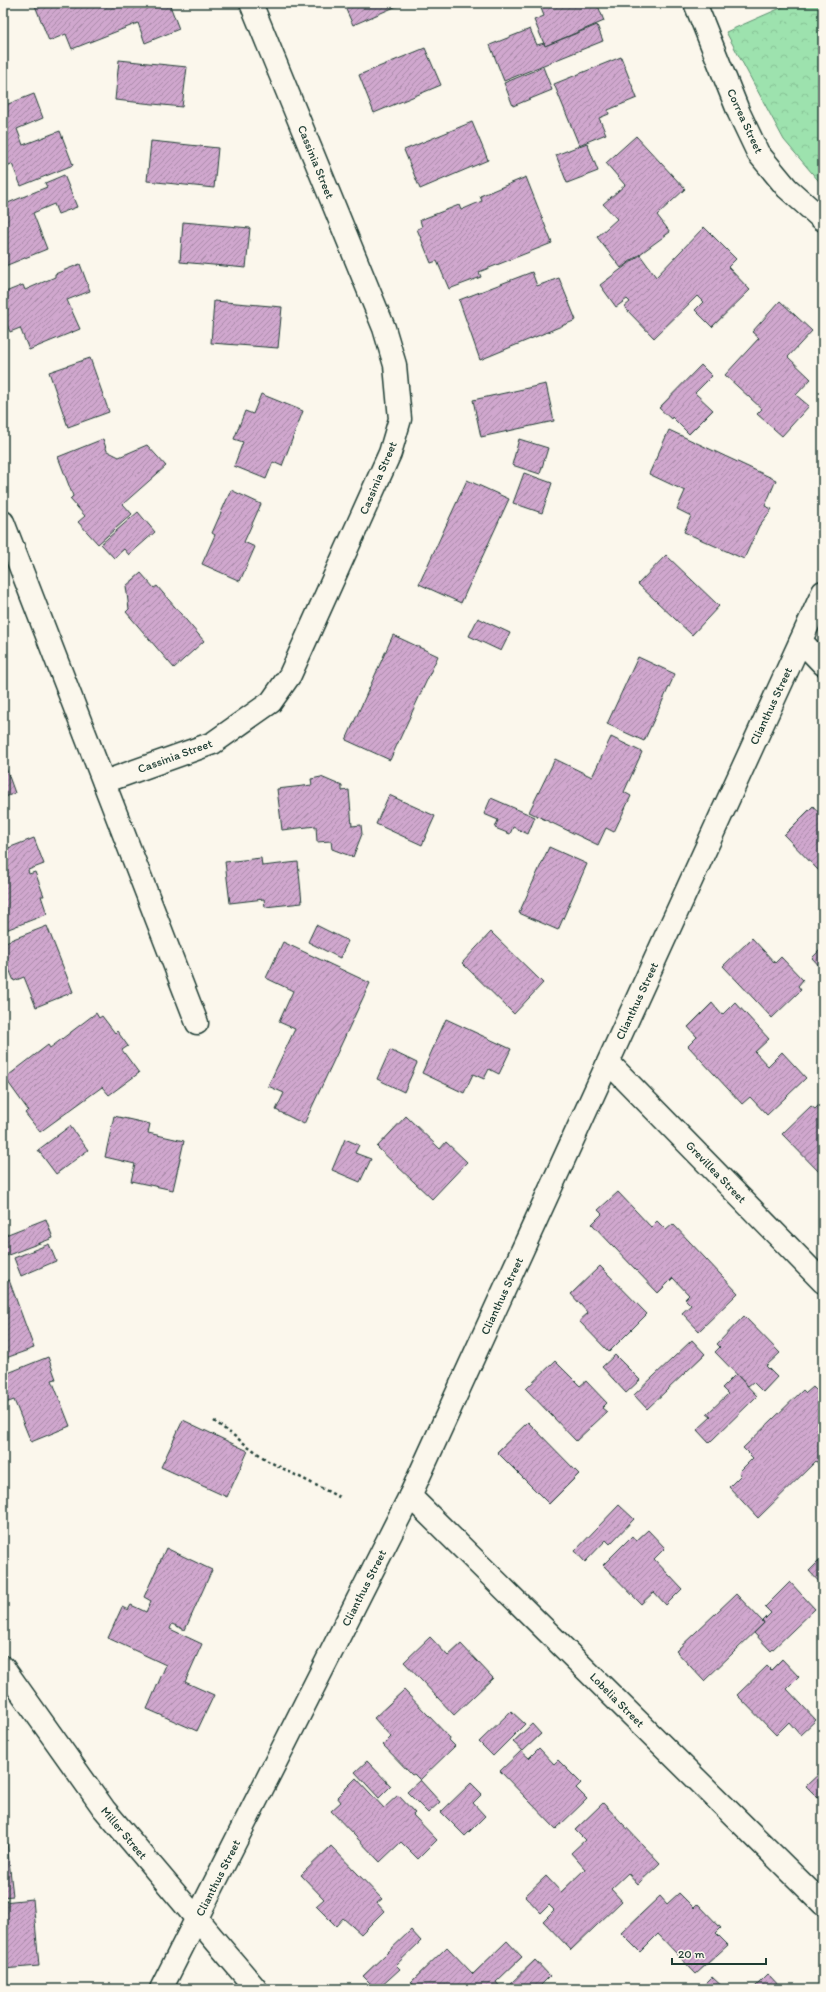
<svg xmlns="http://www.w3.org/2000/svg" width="826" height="1992" font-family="Itim,sans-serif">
  <defs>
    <pattern id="park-crowns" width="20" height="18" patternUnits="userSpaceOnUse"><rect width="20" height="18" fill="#9de2ae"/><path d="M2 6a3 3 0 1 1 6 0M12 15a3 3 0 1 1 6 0" fill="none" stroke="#87c396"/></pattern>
    <pattern id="building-hatch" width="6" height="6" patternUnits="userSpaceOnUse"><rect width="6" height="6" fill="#d0a7ce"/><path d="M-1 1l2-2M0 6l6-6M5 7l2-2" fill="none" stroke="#a889a8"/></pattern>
  </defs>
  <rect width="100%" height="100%" fill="#fbf7ec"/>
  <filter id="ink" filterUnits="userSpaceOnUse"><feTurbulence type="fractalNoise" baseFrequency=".025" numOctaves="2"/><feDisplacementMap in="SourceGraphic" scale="8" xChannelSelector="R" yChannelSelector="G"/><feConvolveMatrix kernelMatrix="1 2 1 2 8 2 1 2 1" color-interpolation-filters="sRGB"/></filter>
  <g filter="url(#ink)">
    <path fill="url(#park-crowns)" stroke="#5e9071" d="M792 3H823V186L784 140 726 32Z"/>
    <g fill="url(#building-hatch)" stroke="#1f3d34">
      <path d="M34 3H169L179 29 145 43 138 23 72 49 66 34 49 41Z"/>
      <path d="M343 3H404L353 25Z"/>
      <path d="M539 3H597L604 21 545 46 534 20 544 16Z"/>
      <path d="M597 25 603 41 504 81 490 45 530 29 537 45 544 43 545 46Z"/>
      <path d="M425 48 441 85 374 113 359 75Z"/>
      <path d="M621 57 637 98 608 110 609 114 599 118 606 134 579 145 554 84Z"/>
      <path d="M119 60 187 67 182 107 115 100Z"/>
      <path d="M543 67 552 90 513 106 504 83Z"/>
      <path d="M34 94 43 118 17 129 23 145 60 131 73 165 21 186 12 164 6 166 8 172 3 174V106Z"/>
      <path d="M472 122 488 160 420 189 404 150Z"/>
      <path d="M636 136 685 189 657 215 670 232 621 268 597 237 617 219 603 204 625 185 606 163Z"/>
      <path d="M151 141 218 148 214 188 147 181Z"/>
      <path d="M587 143 598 171 567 183 556 155Z"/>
      <path d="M64 175 77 207 58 214 54 204 33 213 47 249 5 266 3 260V205L47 187 45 183Z"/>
      <path d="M526 177 552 243 479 272 481 277 449 289 437 261 431 263 417 229 422 227 420 220 459 205 461 210 482 201 480 196Z"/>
      <path d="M183 222 250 228 246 268 180 262Z"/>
      <path d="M704 227 736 259 728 267 750 290 712 327 695 310 703 302 697 296 654 338 624 307 630 302 627 299 616 307 600 285 640 255 656 277Z"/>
      <path d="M80 264 90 291 67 300 80 329 29 350 20 328 10 332 3 315V293L23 285 25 290 55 277V274Z"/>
      <path d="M532 272 537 286 559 278 576 320 480 360 459 300Z"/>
      <path d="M214 301 282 307 278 348 211 343Z"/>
      <path d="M780 301 812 331 788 357 811 379 796 395 809 406 782 436 757 414 762 409 725 375 759 338 752 332Z"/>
      <path d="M90 358 109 412 68 427 49 372Z"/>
      <path d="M701 365 712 376 695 393 713 410 689 434 672 417 671 419 659 408Z"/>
      <path d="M546 384 554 421 481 437 473 400Z"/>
      <path d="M261 394 303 411 282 466 273 462 266 479 234 466 243 442 234 439 245 411 253 414Z"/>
      <path d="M669 430 776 480 765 506 772 509 759 526 744 559 684 532 691 516 677 509 685 491 649 474Z"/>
      <path d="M103 439 107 451 119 457 147 445 166 466 123 504 132 514 98 544 78 522 85 516 70 499 73 496 58 457Z"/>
      <path d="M519 439 548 448 540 474 512 465Z"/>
      <path d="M524 473 552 483 542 513 513 503Z"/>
      <path d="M467 480 509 499 461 603 419 584Z"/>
      <path d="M231 490 261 504 244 542 255 547 240 581 202 564 215 535 212 533Z"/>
      <path d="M138 512 155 532 129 555 124 549 114 558 101 544Z"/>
      <path d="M666 555 719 606 692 635 638 584Z"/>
      <path d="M141 573 154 588 157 586 204 641 174 668 126 612 129 609 126 586Z"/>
      <path d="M478 618 510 633 501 651 469 636Z"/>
      <path d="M393 635 438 656 390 760 346 740Z"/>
      <path d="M638 657 675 674 644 741 607 724Z"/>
      <path d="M611 737 642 752 624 792 631 796 614 832 606 828 598 845 529 812 555 759 592 777Z"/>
      <path d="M6 768 15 793 3 798V770Z"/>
      <path d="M321 777 342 786V791L349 790 352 826 361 825 362 834 353 857 332 849 331 841 317 842 316 826 282 830 277 789 312 785 311 779Z"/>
      <path d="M389 795 435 816 422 845 376 824Z"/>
      <path d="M491 798 535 817 528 834 513 827 510 834 495 828 498 820 484 814Z"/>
      <path d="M813 806 821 815 823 812V867L819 871 784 835Z"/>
      <path d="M34 838 44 864 28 870 29 874 35 872 44 896H41L47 914 6 930 3 921V850Z"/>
      <path d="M549 847 587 864 558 930 519 913Z"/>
      <path d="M261 858 262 866 298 862 302 903 265 907 264 899 230 903 225 862Z"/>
      <path d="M316 925 348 941 340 958 308 942Z"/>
      <path d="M47 926 73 992 36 1007 24 977 14 981 7 964H3V943Z"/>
      <path d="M491 932 543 983 514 1014 462 963Z"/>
      <path d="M752 938 775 963 781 957 803 980 798 986 801 990 772 1018 723 966Z"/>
      <path d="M283 942 370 983 304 1124 276 1110 284 1093 268 1086 295 1029 279 1022 293 991 266 978Z"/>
      <path d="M823 947V970L812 958Z"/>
      <path d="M735 1002 769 1039 755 1052 768 1066 782 1052 806 1078 767 1115 750 1097 742 1104 688 1046 697 1037 688 1027 712 1003 722 1015Z"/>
      <path d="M96 1013 99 1018 102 1016 115 1033 117 1031 128 1046 122 1050 139 1073 109 1095 102 1087 40 1132 25 1113 28 1110 5 1078 48 1045 50 1048Z"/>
      <path d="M446 1019 511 1049 499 1074 489 1069 484 1079 473 1074 464 1093 422 1073Z"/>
      <path d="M390 1050 417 1063 404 1092 377 1079Z"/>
      <path d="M823 1101V1176L782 1134 811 1106 815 1109Z"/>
      <path d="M114 1116 150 1124 148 1133 184 1141 173 1190 131 1181 135 1164 105 1157Z"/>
      <path d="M406 1116 440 1149 446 1142 467 1162 432 1199 377 1147Z"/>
      <path d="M70 1126 88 1150 56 1174 38 1150Z"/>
      <path d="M345 1139 359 1145 355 1153 371 1159 360 1182 332 1170Z"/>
      <path d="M618 1192 651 1227 657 1221 666 1230 673 1224 738 1293 699 1331 682 1313 691 1305 685 1299 689 1295 673 1278 658 1293 592 1224 602 1214 598 1210Z"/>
      <path d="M46 1219 53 1238 3 1257V1236Z"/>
      <path d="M49 1244 56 1261 21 1276 14 1258Z"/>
      <path d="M600 1266 647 1314 609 1352 579 1321 588 1313 571 1294Z"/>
      <path d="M9 1280 34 1348 3 1359V1283Z"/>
      <path d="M744 1316 780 1353 766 1366 777 1377 763 1392 753 1382 748 1386 715 1352 720 1347 717 1344Z"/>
      <path d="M692 1340 705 1354 647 1409 634 1395Z"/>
      <path d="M615 1355 640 1380 626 1393 602 1367Z"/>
      <path d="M48 1357 56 1379 52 1380 70 1426 31 1442 14 1400 3 1404V1375Z"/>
      <path d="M555 1361 580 1386 586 1381 607 1403 602 1408 607 1412 576 1441 526 1389Z"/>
      <path d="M736 1374 757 1396 709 1443 697 1430 711 1417 707 1414 728 1394 722 1388Z"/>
      <path d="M813 1387 823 1397V1465L821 1467 816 1461 758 1518 729 1487 741 1475 739 1472 753 1458 743 1448 803 1390 806 1393Z"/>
      <path d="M183 1420 248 1451 227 1497 161 1467Z"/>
      <path d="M528 1422 579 1474 549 1504 497 1452Z"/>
      <path d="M619 1505 634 1519 610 1544 606 1540 585 1562 575 1551Z"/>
      <path d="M648 1530 665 1548 654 1559 682 1589 666 1605 654 1592 641 1604 603 1565 632 1536 636 1541Z"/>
      <path d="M166 1548 212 1570 185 1630 172 1624 170 1629 202 1644 185 1682 214 1695 197 1731 147 1709 166 1665 108 1638 122 1607 128 1610 131 1605 146 1612 151 1601 144 1597Z"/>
      <path d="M823 1557V1586L809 1571Z"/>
      <path d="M790 1582 815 1609 771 1651 754 1633 764 1623 763 1621 771 1613 765 1607Z"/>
      <path d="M736 1594 764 1623 704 1681 676 1651Z"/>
      <path d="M430 1637 448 1656 461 1644 493 1678 454 1715 404 1662Z"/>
      <path d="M782 1659 799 1677 787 1689 816 1720 800 1735 789 1722 776 1735 737 1695 767 1666 771 1670Z"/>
      <path d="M404 1690 450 1738 449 1740 455 1746 420 1780 414 1774 412 1775 383 1745 391 1737 374 1718Z"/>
      <path d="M511 1711 525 1724 493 1756 479 1742Z"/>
      <path d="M532 1724 541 1734 523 1751 513 1742Z"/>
      <path d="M539 1748 554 1764 558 1760 581 1783 576 1788 587 1799 556 1829 500 1771 521 1751 529 1758Z"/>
      <path d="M367 1761 391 1786 379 1798 355 1772Z"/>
      <path d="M823 1770V1803L806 1786Z"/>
      <path d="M356 1778 384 1808 398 1795 415 1813 413 1815 437 1840 418 1859 401 1842 380 1862 331 1811 341 1802 337 1797Z"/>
      <path d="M420 1780 440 1802 428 1813 407 1792Z"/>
      <path d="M471 1783 482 1794 473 1803 485 1816 465 1836 441 1812Z"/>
      <path d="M603 1803 660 1863 638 1884 628 1873 611 1889 622 1901 571 1950 543 1921 554 1910 549 1905 541 1913 525 1896 546 1876 561 1892 585 1869 571 1853 585 1840 575 1830Z"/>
      <path d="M3 1834H6L13 1896 3 1897Z"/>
      <path d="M331 1846 382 1899 377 1903 384 1911 361 1934 343 1918 336 1926 316 1906 324 1899 301 1875Z"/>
      <path d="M679 1893 694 1908 698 1904 721 1928 716 1933 728 1945 696 1974 658 1934 640 1952 621 1933 660 1896 667 1904Z"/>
      <path d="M33 1899 39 1966 3 1969V1902Z"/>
      <path d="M411 1930 421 1941 396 1965 400 1969 378 1989H376L363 1976Z"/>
      <path d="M507 1941 522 1957 496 1982 502 1989H418L411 1982 447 1947 473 1974Z"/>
      <path d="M535 1960 550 1976 537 1989H513L509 1985Z"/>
      <path d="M768 1974 782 1989 785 1985 789 1989H753Z"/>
      <path d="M712 1977 725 1989H700Z"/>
    </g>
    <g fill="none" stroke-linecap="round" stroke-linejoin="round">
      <g stroke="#1f3d34" stroke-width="25">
        <g id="minor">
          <path d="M695 3 739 113 758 153 787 188 823 220"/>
          <path d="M3 522 197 1023"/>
          <path d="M801 641 823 664"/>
          <path d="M104 782 213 743 271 702 290 675 390 453 400 419 395 365 384 328 251 3"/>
          <path d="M609 1063 823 1282"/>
          <path d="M410 1496 823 1904"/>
          <path d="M161 1989 410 1496 823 592"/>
        </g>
      </g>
      <g stroke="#1f3d34" stroke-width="25">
        <path id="tertiary" d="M3 1667 104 1809 256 1989"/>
      </g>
      <path stroke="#1f3d34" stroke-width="2.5" stroke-dasharray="3 3" stroke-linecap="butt" d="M214 1421 268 1461 341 1498"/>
      <use href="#minor" stroke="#fbf7ec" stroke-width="22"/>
      <use href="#tertiary" stroke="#fbf7ec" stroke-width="22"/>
    </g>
  </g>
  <g text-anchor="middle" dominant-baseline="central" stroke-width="3" stroke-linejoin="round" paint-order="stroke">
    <g font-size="12" fill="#1f3d34" stroke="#fbf7ec">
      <text transform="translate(745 121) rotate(65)">Correa Street</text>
      <text transform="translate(316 162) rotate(68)">Cassinia Street</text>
      <text transform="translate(378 478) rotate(-67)">Cassinia Street</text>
      <text transform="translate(771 706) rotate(-65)">Clianthus Street</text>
      <text transform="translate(175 756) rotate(-20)">Cassinia Street</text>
      <text transform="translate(637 1001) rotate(-65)">Clianthus Street</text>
      <text transform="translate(716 1172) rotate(46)">Grevillea Street</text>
      <text transform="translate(502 1296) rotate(-65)">Clianthus Street</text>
      <text transform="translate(364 1588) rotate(-63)">Clianthus Street</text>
      <text transform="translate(617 1700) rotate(45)">Lobelia Street</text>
      <text transform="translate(124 1833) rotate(50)">Miller Street</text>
      <text transform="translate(218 1878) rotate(-63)">Clianthus Street</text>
    </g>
  </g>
  <rect width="826" height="1992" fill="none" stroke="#fbf7ec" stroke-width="16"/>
  <rect x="8" y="8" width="810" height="1976" fill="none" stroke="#1f3d34" stroke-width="1.5" filter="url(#ink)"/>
  <path d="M672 1958v6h94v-6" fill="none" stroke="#1f3d34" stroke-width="2"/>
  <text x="678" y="1958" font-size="12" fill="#1f3d34" stroke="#fbf7ec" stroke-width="3" paint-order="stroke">20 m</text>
</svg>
